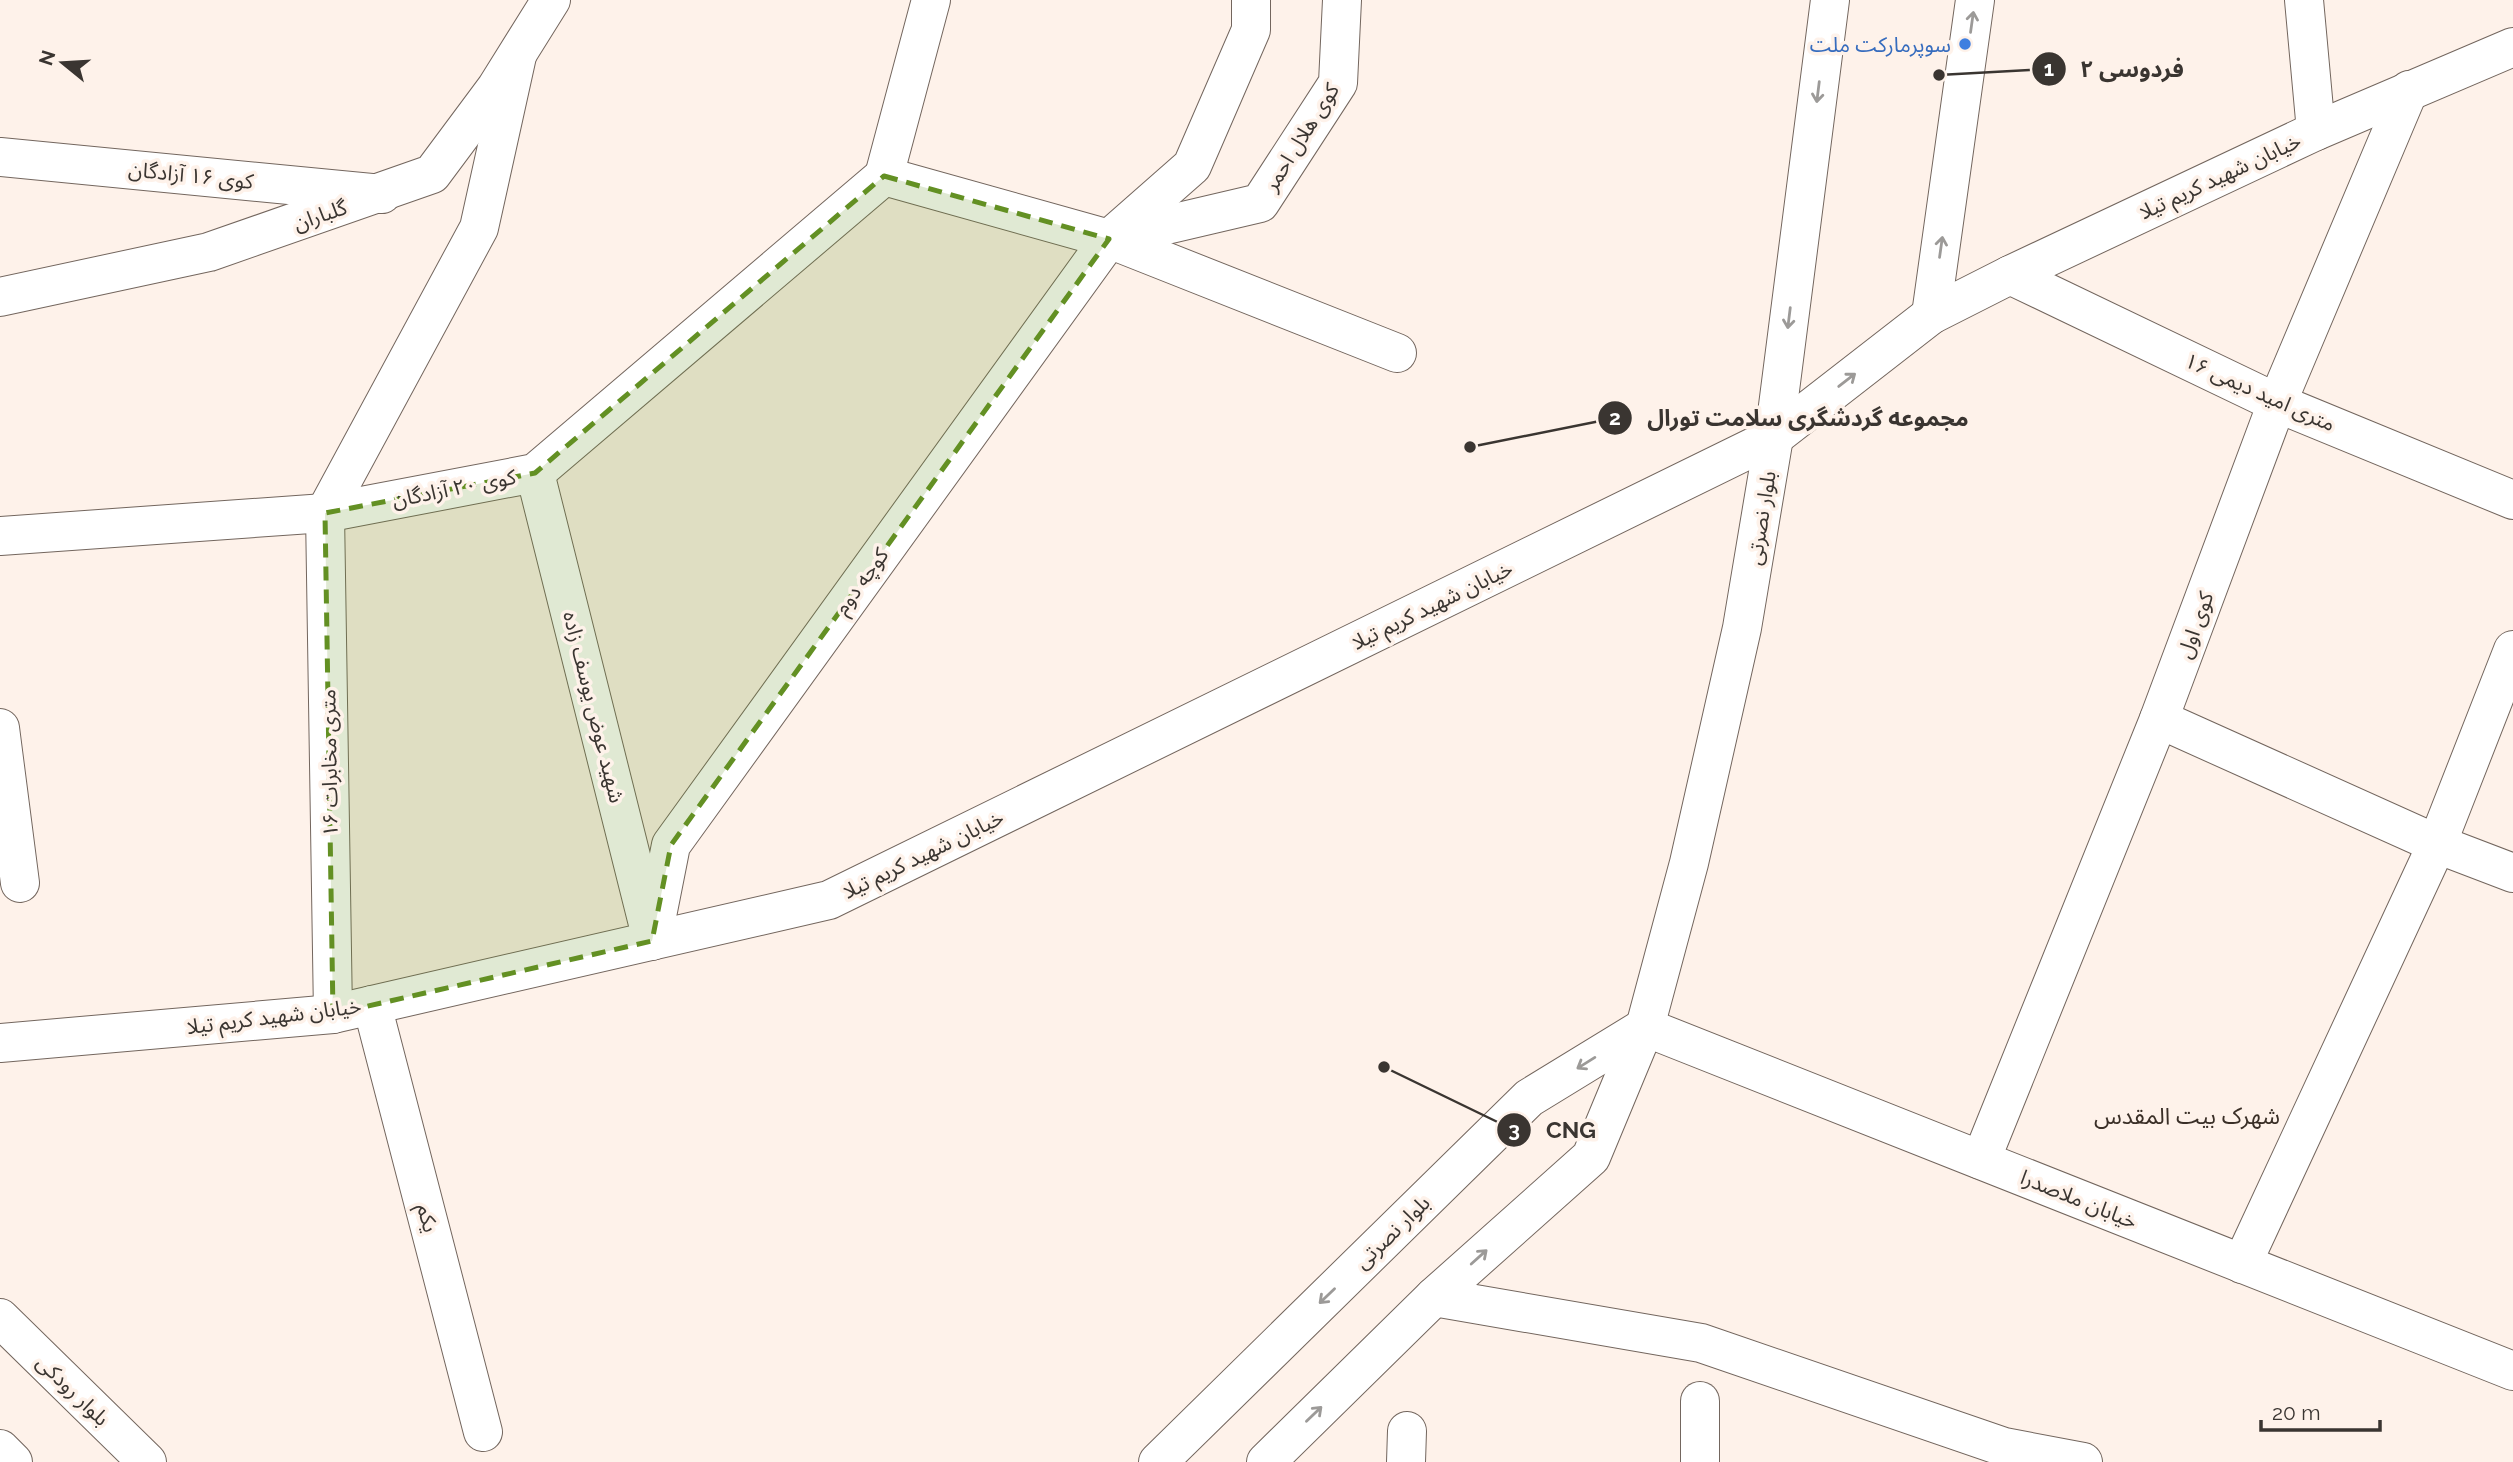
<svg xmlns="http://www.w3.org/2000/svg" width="2513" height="1462" font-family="Raleway,'Noto Sans Arabic',sans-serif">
  <rect width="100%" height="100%" fill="#fef2ea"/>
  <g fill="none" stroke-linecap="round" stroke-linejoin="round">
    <g stroke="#73665e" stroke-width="40">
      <g id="street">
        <path d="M2304 0 2316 131"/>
        <path d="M0 157 382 194"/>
        <path d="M884 176 1109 239 1397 353"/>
        <path d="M884 176 931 0"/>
        <path d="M1115 237 1260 203 1338 83 1342 0"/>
        <path d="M2010 275 2277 403 2513 500"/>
        <path d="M535 473 649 928"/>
        <path d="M0 536 325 513 535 473 884 176"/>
        <path d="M2159 719 2437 844 2513 873"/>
        <path d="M0 728 20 883"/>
        <path d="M652 941 671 845 1109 239 1192 166 1251 30V0"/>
        <path d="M372 1005 483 1432"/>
        <path d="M333 1014 325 513 479 228 517 56"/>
        <path d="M1981 1160 2159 719 2277 403 2409 90"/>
        <path d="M2242 1264 2437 844 2513 650"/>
        <path d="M1434 1297 1701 1343 2004 1447 2083 1462"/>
        <path d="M1406 1462 1407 1431"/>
        <path d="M1700 1462V1401"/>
      </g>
    </g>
    <g stroke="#73665e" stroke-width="40">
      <g id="secondary">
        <path d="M0 297 209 252 432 174 496 88 551 0"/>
        <path d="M1931 315 1975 0"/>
        <path d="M1645 1027 2513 1371"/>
        <path d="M0 1043 333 1014 829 900 1774 437 1931 315 2010 275 2316 131 2513 47"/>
        <path d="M0 1318 147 1462"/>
        <path d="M0 1449 13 1462"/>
        <path d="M1158 1462 1529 1098 1645 1027"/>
        <path d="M1266 1462 1434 1297 1591 1157 1645 1027 1689 863 1742 628 1774 437 1830 0"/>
      </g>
    </g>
    <use href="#street" stroke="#fff" stroke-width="38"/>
    <use href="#secondary" stroke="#fff" stroke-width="38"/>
  </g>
  <defs><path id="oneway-shaft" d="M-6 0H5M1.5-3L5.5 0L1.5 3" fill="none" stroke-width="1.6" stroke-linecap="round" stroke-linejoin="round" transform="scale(1.75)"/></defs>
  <g stroke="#9c9a98">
    <use href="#oneway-shaft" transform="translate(1972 22) rotate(-82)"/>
    <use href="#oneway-shaft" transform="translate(1818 92) rotate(97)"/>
    <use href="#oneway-shaft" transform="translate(1941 247) rotate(-82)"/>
    <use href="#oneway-shaft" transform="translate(1789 318) rotate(97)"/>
    <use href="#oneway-shaft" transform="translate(1847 380) rotate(-38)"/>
    <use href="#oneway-shaft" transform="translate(1586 1063) rotate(148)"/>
    <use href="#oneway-shaft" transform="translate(1479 1257) rotate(-42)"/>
    <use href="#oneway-shaft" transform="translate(1327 1296) rotate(136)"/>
    <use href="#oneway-shaft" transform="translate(1314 1414) rotate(-44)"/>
  </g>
  <path fill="#639023" fill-opacity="0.2" stroke="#639023" stroke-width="5" stroke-dasharray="14 9" stroke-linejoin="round" d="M884 176 1109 239 671 845 652 941 333 1014 325 513 535 473Z"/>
  <circle fill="#3f7fe0" stroke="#fef2ea" stroke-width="2.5" cx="1965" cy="44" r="7"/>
  <g text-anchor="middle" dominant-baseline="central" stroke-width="7" stroke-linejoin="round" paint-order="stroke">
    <g font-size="21" fill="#366cbe" stroke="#fef2ea" text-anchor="end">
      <text x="1951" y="44">سوپرمارکت ملت</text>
    </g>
    <g font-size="21" fill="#3a3531" stroke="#fef2ea">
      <text transform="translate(1301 137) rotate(-58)">کوی هلال احمر</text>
      <text transform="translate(191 175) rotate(6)">کوی ۱۶ آزادگان</text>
      <text transform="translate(2220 176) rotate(-25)">خیابان شهید کریم تیلا</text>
      <text transform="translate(320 215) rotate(-19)">گلباران</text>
      <text transform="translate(2260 392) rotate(24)">۱۶ متری امید دیمی</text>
      <text transform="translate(454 488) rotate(-11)">کوی ۲۰ آزادگان</text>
      <text transform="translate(1761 518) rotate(-81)">بلوار نصرتی</text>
      <text transform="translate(861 581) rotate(-54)">کوچه دوم</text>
      <text transform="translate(1432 605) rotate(-26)">خیابان شهید کریم تیلا</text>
      <text transform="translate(2195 625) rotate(-70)">کوی اول</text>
      <text transform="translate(594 707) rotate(76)">شهید عوض یوسف زاده</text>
      <text transform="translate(329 763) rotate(-91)">۱۶ متری مخابرات</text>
      <text transform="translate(923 854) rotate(-26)">خیابان شهید کریم تیلا</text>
      <text transform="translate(274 1016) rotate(-7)">خیابان شهید کریم تیلا</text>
      <text transform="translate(2079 1199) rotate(22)">خیابان ملاصدرا</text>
      <text transform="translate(428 1218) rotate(75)">یکم</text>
      <text transform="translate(1392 1232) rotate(-44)">بلوار نصرتی</text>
      <text transform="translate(73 1390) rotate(44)">بلوار رودکی</text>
    </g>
    <g font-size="23" fill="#3a2f27" stroke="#fef2ea">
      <text x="2187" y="1115">شهرک بیت المقدس</text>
    </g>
  </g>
  <path fill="none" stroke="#3a3531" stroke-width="2.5" d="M1939 75L2049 69M1470 447L1615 418M1384 1067L1514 1130"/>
  <g fill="#3a3531" stroke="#fef2ea" stroke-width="2.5">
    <circle cx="1939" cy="75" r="7"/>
    <circle cx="1470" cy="447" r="7"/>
    <circle cx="1384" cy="1067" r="7"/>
    <circle cx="2049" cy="69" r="18"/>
    <circle cx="1615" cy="418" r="18"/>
    <circle cx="1514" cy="1130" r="18"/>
  </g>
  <g font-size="21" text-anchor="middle" font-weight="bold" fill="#fff">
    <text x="2049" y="76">1</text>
    <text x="1615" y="425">2</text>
    <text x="1514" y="1137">3</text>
  </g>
  <g font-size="23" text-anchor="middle" font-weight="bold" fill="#3a3531" stroke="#fef2ea" stroke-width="7" stroke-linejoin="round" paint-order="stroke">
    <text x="2132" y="77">فردوسی ۲</text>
    <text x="1808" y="426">مجموعه گردشگری سلامت تورال</text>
    <text x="1571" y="1138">CNG</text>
  </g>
  <g transform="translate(63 63) rotate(288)" stroke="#fef2ea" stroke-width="5" paint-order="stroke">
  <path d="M0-5L12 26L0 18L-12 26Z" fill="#3a3531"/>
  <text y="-10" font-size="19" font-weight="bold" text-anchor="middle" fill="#3a3531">N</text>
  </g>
  <path d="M2261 1420v10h119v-10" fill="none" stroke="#3a3531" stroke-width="3.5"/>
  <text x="2272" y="1420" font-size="21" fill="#3a3531" stroke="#fef2ea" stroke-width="5" paint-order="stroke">20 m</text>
</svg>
